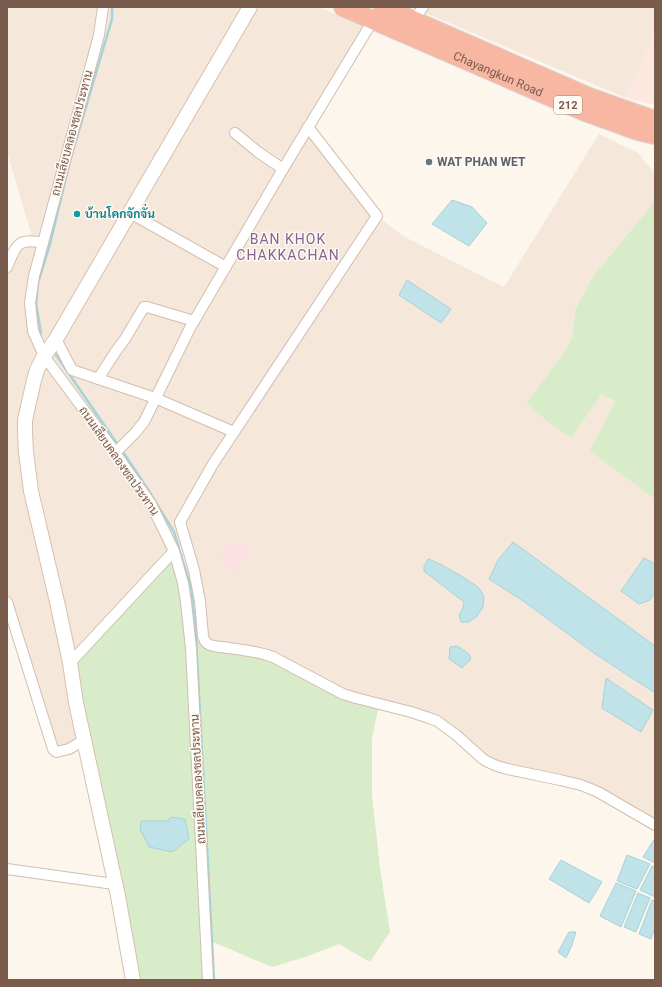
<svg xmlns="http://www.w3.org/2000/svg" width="662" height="987" font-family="Roboto,Sarabun,sans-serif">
  <rect width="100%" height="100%" fill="#fdf6ec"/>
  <g fill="#f5e8da">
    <path d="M7 7H318L364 25 308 127 377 216 403 236 504 287 599 134 638 153 655 174V201L591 279 575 310 572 338 563 354 526 403 548 422 571 438 602 394 615 403 642 489 655 499V825L598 792 497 766 444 726 209 645 186 543 174 551 84 740 56 752 7 602V267L14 249 33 240 7 152Z"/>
    <path d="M426 7H655V34L626 98 423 12Z"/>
  </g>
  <path fill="#fde8e0" d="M655 34V105L626 98Z"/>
  <path fill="#fbdfe3" d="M233 542 236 545 239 542 251 552 233 572 221 561 224 558 221 556 225 552 222 549 226 543 229 546Z"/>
  <g fill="#d8ecc9">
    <path d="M655 201V499L590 451 615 402 602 394 571 438 548 422 526 403 563 354 572 338 575 310 591 279Z"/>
    <path d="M174 551 191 647 196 637 203 636 204 641 254 652 319 681 379 704 372 739V795L380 868 390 932 370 962 339 944 305 957 272 967 206 939 208 980H133L70 663Z"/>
  </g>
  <g fill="#bfe3e8" stroke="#a5d3da">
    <path d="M452 200 472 207 487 223 469 246 432 224Z"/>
    <path d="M407 280 451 309 441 323 399 295Z"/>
    <path d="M513 542 655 646V693L594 653 526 603 489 579 498 560Z"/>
    <path d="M644 558 655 564V592L650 600 639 604 621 591Z"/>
    <path d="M428 559 438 563 463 577 479 588 484 597 483 607 477 616 469 622H461L459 615 463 608 464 602 424 571V566Z"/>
    <path d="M457 646 469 654 471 659 462 668 449 659 450 647Z"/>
    <path d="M606 678 653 710 641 732 602 708Z"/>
    <path d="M172 817 185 819 189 839 172 852 149 847 140 829 141 821H166Z"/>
    <path d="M655 838V863L643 857Z"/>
    <path d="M627 855 650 864 637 889 617 881Z"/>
    <path d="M561 860 602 882 589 903 549 879Z"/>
    <path d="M652 866 655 867V897L640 890Z"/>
    <path d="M616 883 636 891 621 927 600 916Z"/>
    <path d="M638 893 650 898 636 932 624 927Z"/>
    <path d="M652 900 655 901V928L651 939 639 934Z"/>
    <path d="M569 932H576L572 945 566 958 558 952Z"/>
  </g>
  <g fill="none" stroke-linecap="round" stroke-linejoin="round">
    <g stroke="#a5d3da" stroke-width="2.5">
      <path d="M41 333 36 304 38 283 50 244 70 161 112 19V7"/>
      <path d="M56 355 118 445"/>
      <path d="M121 449 147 488 174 532 191 587 195 619 214 980"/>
    </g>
    <g stroke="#d1beb0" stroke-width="12">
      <g id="street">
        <path d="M103 7 99 35 34 276 30 303 33 331 44 356 110 445 115 453 151 504 174 551 183 583 186 602 191 648 208 980"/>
        <path d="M414 20 423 7"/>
        <path d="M308 127 377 216 213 464 180 522 194 570 200 601 203 636C205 643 208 645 214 646 234 649 254 650 273 657L343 694 356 698 411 712 429 718 437 721 455 734 483 759 488 762 497 766 507 769 560 780 581 785 598 792 655 825"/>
        <path d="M235 133 258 152 283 169"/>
        <path d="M130 213 226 267"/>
        <path d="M7 267C16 246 17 237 43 243"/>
        <path d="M56 339 72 370 155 398 234 432"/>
        <path d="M98 379 116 351 125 339 144 307H147L194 321"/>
        <path d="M115 453 135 433 144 422 190 328 283 169 369 27 372 19"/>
        <path d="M7 602 53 749 56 752 69 749 84 740"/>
        <path d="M70 663 174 551"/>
        <path d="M7 869 114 884"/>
      </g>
    </g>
    <g stroke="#d6c0b0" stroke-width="16">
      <path id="secondary" d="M133 980 118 896 76 703 70 663 58 606 31 491 26 452 25 432V420L34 380 37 370 44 356 56 339 250 7"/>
    </g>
    <g stroke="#dad1cd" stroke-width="20">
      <g id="highway">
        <path id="s1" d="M343 7 583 111 638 131 655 135"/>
        <path d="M383 7 589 97 643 116 655 120"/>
      </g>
    </g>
    <use href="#street" stroke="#fff" stroke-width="10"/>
    <use href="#secondary" stroke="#fff" stroke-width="14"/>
    <use href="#highway" stroke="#f7b7a3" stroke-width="18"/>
  </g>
  <circle fill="#6b7280" stroke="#fffaf3" stroke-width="1.5" cx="429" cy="162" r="4"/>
  <circle fill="#0f9aa8" stroke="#fffaf3" stroke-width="1.5" cx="77" cy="214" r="4"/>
  <g text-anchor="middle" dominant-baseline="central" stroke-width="3" stroke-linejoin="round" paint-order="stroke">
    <rect fill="#fffaf3" stroke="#a28b7f" stroke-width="1" x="554" y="96" width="28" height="18" rx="3"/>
    <g font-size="11" font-weight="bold" fill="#7a5c4d">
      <text x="568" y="105">212</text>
    </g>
    <g font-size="12" fill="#7a5c4d" stroke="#fffaf3">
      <text stroke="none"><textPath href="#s1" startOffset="169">Chayangkun Road</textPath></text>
      <text transform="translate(72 133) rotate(-75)">ถนนเลียบคลองชลประทาน</text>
      <text transform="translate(119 461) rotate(55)">ถนนเลียบคลองชลประทาน</text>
      <text transform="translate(198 779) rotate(-93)">ถนนเลียบคลองชลประทาน</text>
    </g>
    <g font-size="12" font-weight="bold" fill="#5b616d" stroke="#fffaf3" text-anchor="start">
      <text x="437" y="162">WAT PHAN WET</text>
    </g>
    <g font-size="12" font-weight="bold" fill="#0d838f" stroke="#fffaf3" text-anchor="start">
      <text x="85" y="214">บ้านโคกจักจั่น</text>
    </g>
    <g font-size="14" letter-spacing="1" fill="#846695" stroke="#fffaf3">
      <text x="288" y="239">BAN KHOK<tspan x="288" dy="16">CHAKKACHAN</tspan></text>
    </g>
  </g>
  <rect width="662" height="987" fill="none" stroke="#7a5c4d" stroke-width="16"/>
</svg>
